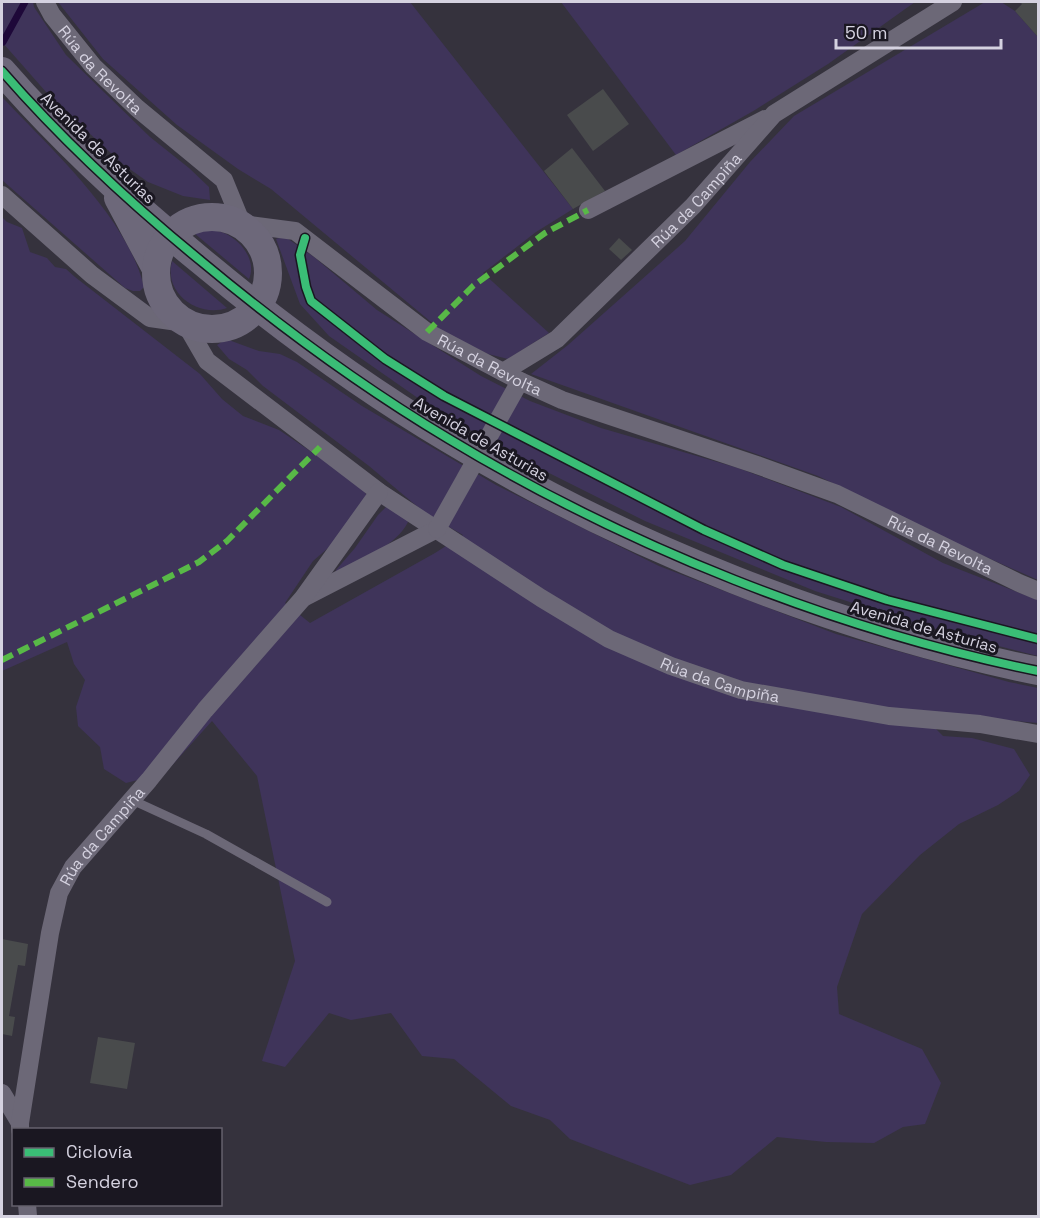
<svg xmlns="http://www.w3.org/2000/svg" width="1040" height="1218" font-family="'Space Grotesk',sans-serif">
  <rect width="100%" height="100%" fill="#35323d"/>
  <g fill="#3f345a">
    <path d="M2 2H33L34 7 66 55 150 137 189 168 209 187 210 200 183 196 148 182 124 165 54 101 2 42Z"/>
    <path d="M58 2H410L573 209 536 232 483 273 549 333 508 359 488 354 442 331 271 189 238 169 177 125 103 59Z"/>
    <path d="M561 2H915L828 64 755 110 676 155Z"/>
    <path d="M985 2H1001L1015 11 1038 37V580L968 549 818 476 531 374 568 345 685 241 750 162 794 116Z"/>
    <path d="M2 97C50 148 128 218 144 287L140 291H133L125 288 2 180Z"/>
    <path d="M2 217 7 222 22 228 30 252 47 258 55 267 66 269 75 277 200 374 222 399 243 416 279 430 362 486 367 496 335 542 313 561 285 603 310 623 435 553 463 535 425 513 369 466 263 386 247 370 229 359 217 345 226 339 259 351 280 354 297 362 362 406 496 485 659 566 836 634 1009 682 1038 688V723L919 712 943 736 972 738 1014 749 1030 775 1019 791 998 805 959 824 920 855 862 914 837 987 839 1014 922 1049 941 1083 925 1124 903 1127 874 1143 826 1142 777 1137 731 1175 690 1185 570 1139 550 1120 511 1106 454 1059 422 1056 391 1013 351 1020 329 1013 285 1067 262 1061 295 961 257 776 212 721 165 773 126 783 104 769 100 747 78 726 76 707 85 680 74 664 67 642 2 671Z"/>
    <path d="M200 230C208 230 217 230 224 233 241 240 257 261 249 279L194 233Z"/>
    <path d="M284 236 314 257 377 310 481 376 530 401 601 428 738 468 841 507 943 563 1038 600V656L948 633 815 591 645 521 531 464 435 410 329 336 300 304 276 239Z"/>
    <path d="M172 261 227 308C198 318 163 293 172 261Z"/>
    <path d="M386 507H392L405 516 408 522C398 544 359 562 338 574L336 570 355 548 378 515Z"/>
  </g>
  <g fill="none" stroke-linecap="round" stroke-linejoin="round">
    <path stroke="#1e0839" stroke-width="7" d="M3 42 25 2"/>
  </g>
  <g fill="#494b4c">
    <path d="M1020 2H1034L1036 3 1038 2V37L1015 11 1022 4Z"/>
    <path d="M603 89 629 124 593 151 567 115Z"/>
    <path d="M572 148 605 191 573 209 544 171Z"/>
    <path d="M619 238 632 250 621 260 609 249Z"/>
    <path d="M2 939 28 944 25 966 18 965 9 1016 15 1017 12 1036 2 1034Z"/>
    <path d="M98 1037 135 1043 127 1089 90 1083Z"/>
  </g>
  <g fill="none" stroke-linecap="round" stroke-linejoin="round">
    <path stroke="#6c6877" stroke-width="9" d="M132 800 206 834 327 902"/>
    <g stroke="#6c6877" stroke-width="18">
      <path id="s1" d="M45 2 52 15 93 66 137 108 224 180 242 224 295 231 427 332 520 381 562 400 757 465 837 494 1019 583 1038 591"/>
      <path id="s2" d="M2 195 92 275 150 318 185 323 207 361 379 492 541 598 609 639 671 666 741 690 889 716 980 724 1038 734"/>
      <path d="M588 210 765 119"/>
      <path id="s3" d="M503 372 557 339 693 206 774 114 953 2"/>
      <path d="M305 597 437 529"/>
      <path d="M2 1093 20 1123"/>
      <path id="s4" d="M20 1130V1123L50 933 59 893 73 867 149 780 205 710 303 598 379 492"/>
      <path d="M27 1204 28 1216"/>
    </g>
    <g stroke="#6d687a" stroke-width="28">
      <path d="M2 71C62 140 130 203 201 261 279 326 362 387 449 439 626 546 836 630 1038 671"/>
      <path d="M118 198 156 269"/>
      <circle cx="212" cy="273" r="56"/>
    </g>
    <path stroke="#6c6877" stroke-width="18" d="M437 529 520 381"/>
    <g stroke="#58b947" stroke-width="6" stroke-dasharray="12 6" stroke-linecap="butt">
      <path d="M427 332 473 286 545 233 588 210"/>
      <path d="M2 660 199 562 227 541 320 447"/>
    </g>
    <g stroke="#1a1721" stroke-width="11">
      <g id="cycleway">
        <path d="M2 71C62 140 130 203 201 261 279 326 362 387 449 439 626 546 836 630 1038 671"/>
        <path d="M305 238 300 255 306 287 311 301 385 359 444 396 704 530 783 565 887 600 1038 639"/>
      </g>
    </g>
    <use href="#cycleway" stroke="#3abd76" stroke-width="8"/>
  </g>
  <g text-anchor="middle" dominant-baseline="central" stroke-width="6" stroke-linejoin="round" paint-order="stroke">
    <g font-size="16" fill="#d5d2e0" stroke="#1a1721">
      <text stroke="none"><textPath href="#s1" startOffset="88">Rúa da Revolta</textPath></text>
      <text transform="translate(98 148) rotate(44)">Avenida de Asturias</text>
      <text stroke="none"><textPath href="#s3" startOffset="260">Rúa da Campiña</textPath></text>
      <text stroke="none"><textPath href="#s1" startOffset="592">Rúa da Revolta</textPath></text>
      <text transform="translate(481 439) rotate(30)">Avenida de Asturias</text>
      <text stroke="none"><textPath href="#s1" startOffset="1078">Rúa da Revolta</textPath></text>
      <text transform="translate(924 627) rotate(16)">Avenida de Asturias</text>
      <text stroke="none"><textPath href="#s2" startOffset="880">Rúa da Campiña</textPath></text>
      <text stroke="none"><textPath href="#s4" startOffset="312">Rúa da Campiña</textPath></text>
    </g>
  </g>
  <rect width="1040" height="1218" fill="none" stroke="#d5d2e0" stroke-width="6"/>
  <rect x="12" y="1128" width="210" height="78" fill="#1a1721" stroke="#65626d" stroke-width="1.5"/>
  <rect x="24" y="1148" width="30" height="9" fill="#3abd76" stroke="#65626d" stroke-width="1.5"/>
  <text x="66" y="1158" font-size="18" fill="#d5d2e0">Ciclovía</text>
  <rect x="24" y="1178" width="30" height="9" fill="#58b947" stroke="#65626d" stroke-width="1.5"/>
  <text x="66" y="1188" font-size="18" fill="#d5d2e0">Sendero</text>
  <path d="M836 39v9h165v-9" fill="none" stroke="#d5d2e0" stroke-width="3"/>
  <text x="845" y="39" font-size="18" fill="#d5d2e0" stroke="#1a1721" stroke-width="4.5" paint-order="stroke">50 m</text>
</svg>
